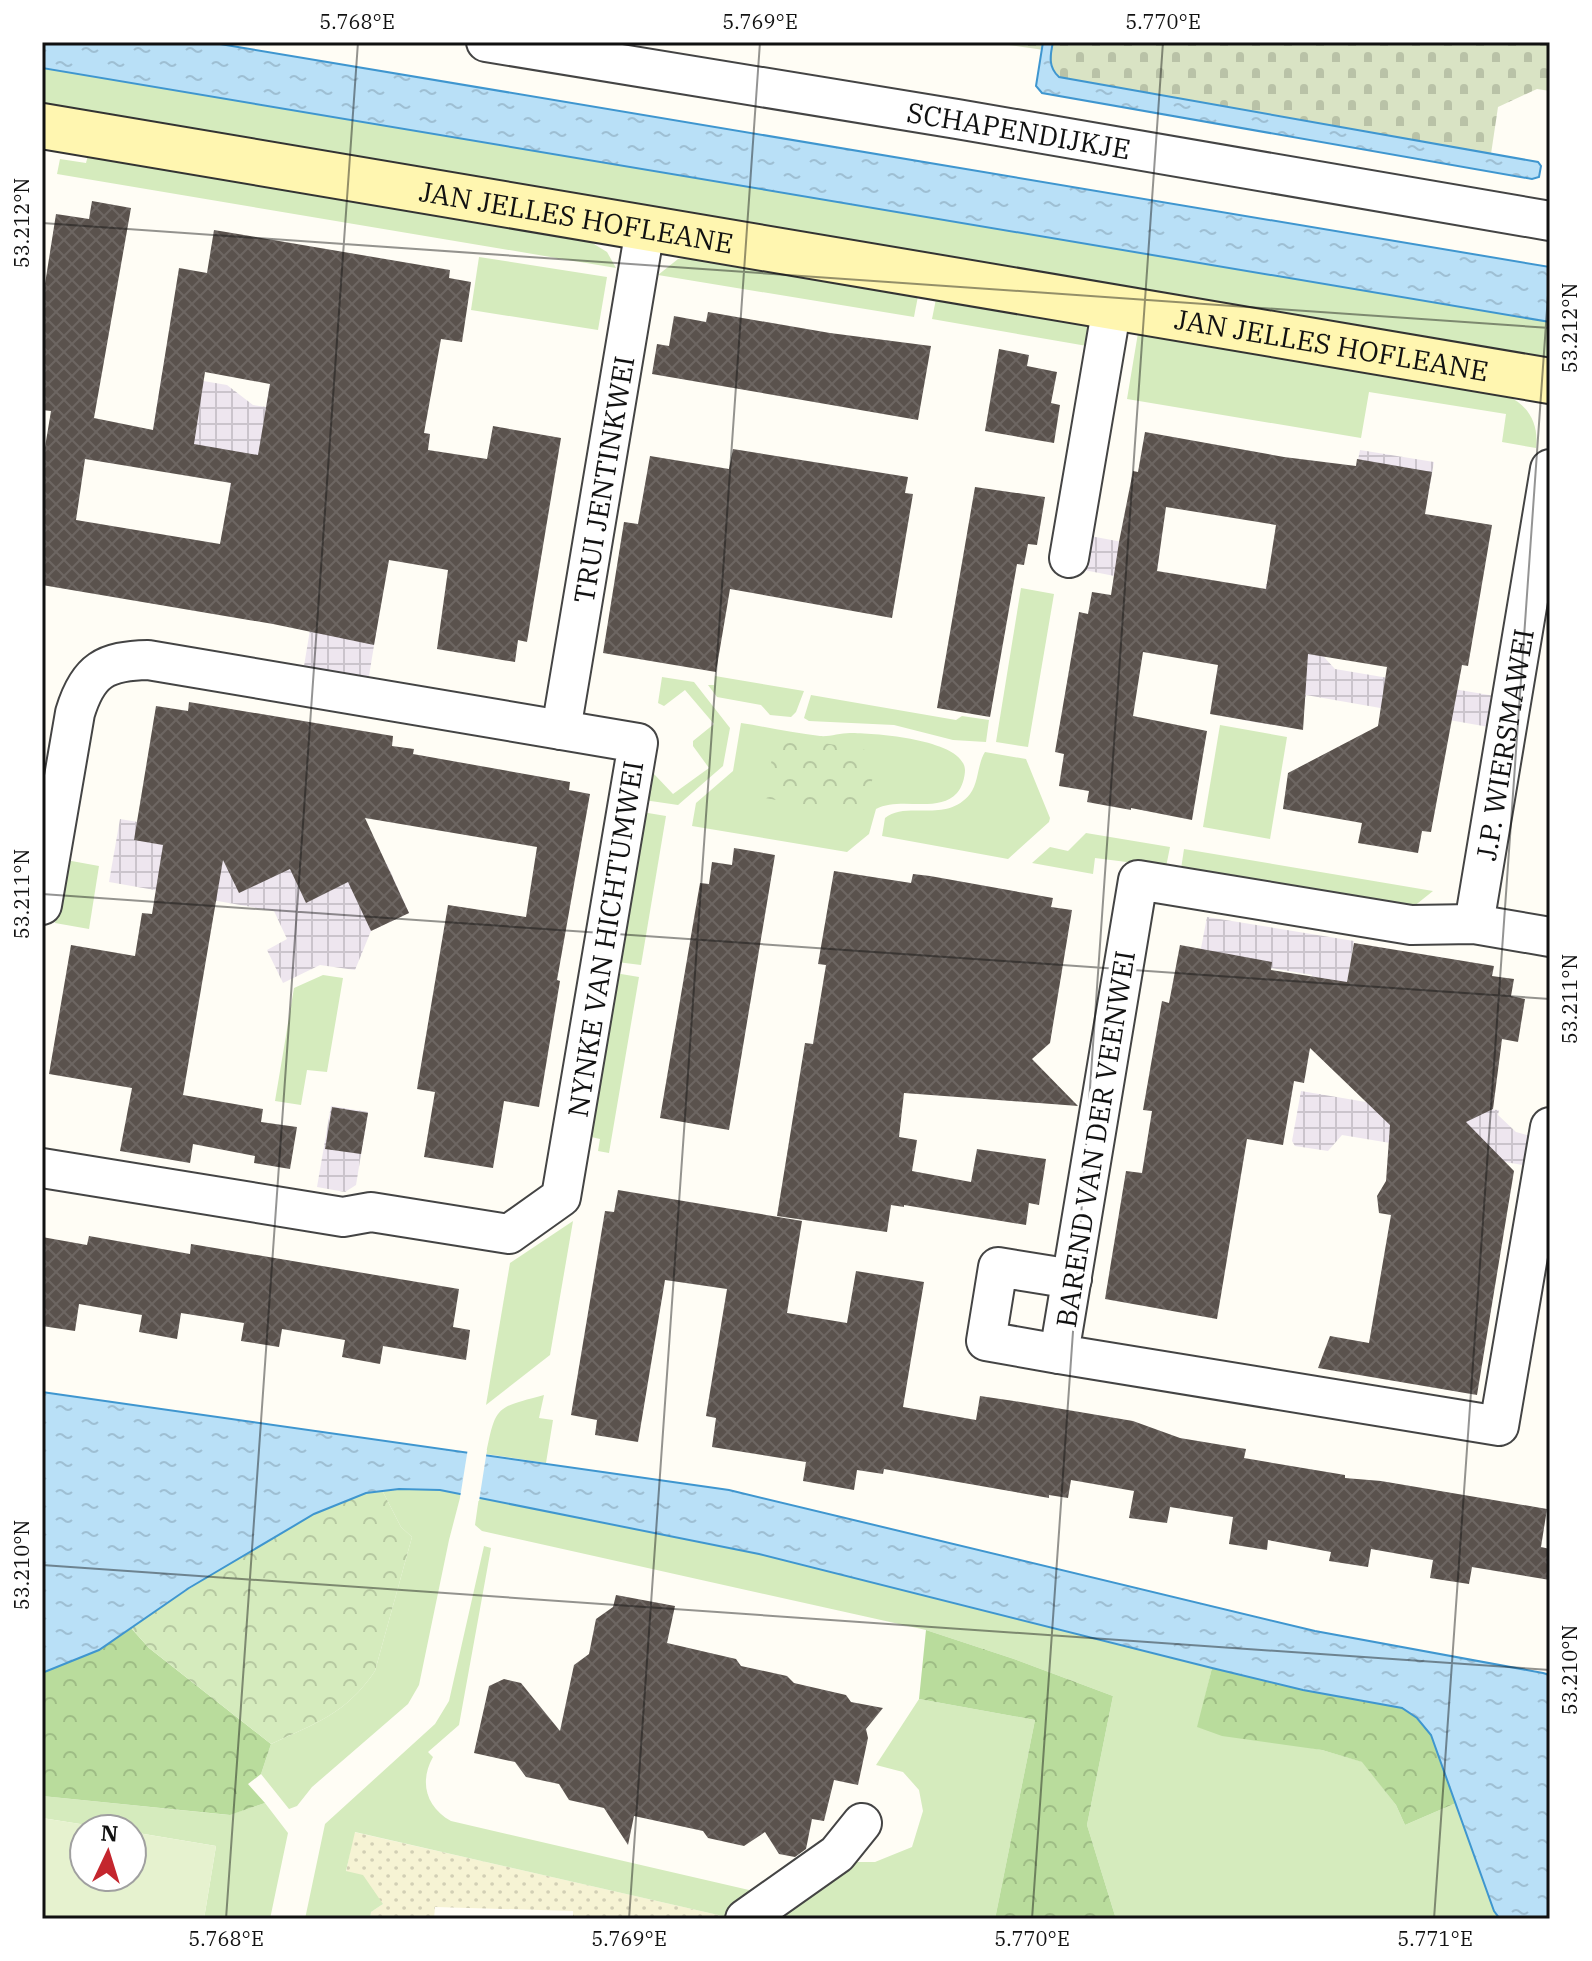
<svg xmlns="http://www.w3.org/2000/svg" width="1592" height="1961" font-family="'IBM Plex Serif',serif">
  <defs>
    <pattern id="industrial-grid" width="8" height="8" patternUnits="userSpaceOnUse" patternTransform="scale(2)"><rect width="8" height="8" fill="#eee6ef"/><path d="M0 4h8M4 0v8" fill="none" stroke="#cbc4cc"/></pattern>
    <pattern id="farmland-dots" width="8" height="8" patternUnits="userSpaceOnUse" patternTransform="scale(2)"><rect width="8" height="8" fill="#f6f3d4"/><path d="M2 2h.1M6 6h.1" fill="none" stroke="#d2cfb5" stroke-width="1.8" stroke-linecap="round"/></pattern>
    <pattern id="forest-crowns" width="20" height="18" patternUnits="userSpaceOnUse" patternTransform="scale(2)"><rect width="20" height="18" fill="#b9dc9c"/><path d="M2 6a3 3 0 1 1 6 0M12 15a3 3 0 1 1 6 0" fill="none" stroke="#9ebc85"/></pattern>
    <pattern id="cemetery-stones" width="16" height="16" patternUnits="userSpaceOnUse" patternTransform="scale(2)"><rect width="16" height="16" fill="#d9e3c4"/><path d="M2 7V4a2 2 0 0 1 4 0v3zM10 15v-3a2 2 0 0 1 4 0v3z" fill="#b9c2a7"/></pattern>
    <pattern id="park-crowns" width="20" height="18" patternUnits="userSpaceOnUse" patternTransform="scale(2)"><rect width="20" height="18" fill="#d5ebbd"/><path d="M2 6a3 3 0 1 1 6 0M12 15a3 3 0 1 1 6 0" fill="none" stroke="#b6c8a1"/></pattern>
    <pattern id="water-ripples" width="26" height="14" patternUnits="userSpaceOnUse" patternTransform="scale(2)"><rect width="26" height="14" fill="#b9e0f7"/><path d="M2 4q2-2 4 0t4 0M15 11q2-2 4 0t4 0" fill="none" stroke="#9ebfd3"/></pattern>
    <pattern id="building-cross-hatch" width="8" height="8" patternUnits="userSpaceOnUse" patternTransform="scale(2)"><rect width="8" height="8" fill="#5a524d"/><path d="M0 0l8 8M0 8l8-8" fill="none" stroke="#6d6662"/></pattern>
  </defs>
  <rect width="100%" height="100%" fill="#fffdf5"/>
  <g fill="url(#industrial-grid)">
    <path d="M273 365 367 424 430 434 419 499 367 555 381 603 368 682 303 672 329 516 261 498 229 493 234 461 150 448 162 374 227 385 253 405 266 407Z"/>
    <path d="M1360 450 1434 462 1426 507 1351 495Z"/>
    <path d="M1090 536 1160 549 1155 584 1084 570Z"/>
    <path d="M1266 584 1301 590 1324 657 1335 669 1495 696 1489 727 1306 695 1300 729 1242 720Z"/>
    <path d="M120 819 387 864 409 913 371 931 355 970 320 965 283 983 267 950 287 939 274 911 109 882Z"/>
    <path d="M1207 917 1354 941 1337 1043 1302 1037 1312 975 1271 968 1194 985Z"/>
    <path d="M1301 1091 1366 1102 1499 1110 1498 1115 1516 1132 1534 1137 1529 1166 1342 1135 1328 1151 1295 1146 1292 1141Z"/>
    <path d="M331 1106 368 1112 356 1185 345 1192 317 1187Z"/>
  </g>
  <path fill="url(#farmland-dots)" d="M354 1832 727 1917 573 1919V1911L435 1907 434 1919H370L371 1912 383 1904 346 1872Z"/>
  <g fill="#d5ebbd">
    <path d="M42 68 1550 322V360L42 105Z"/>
    <path d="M88 155 586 239 607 252 616 268 57 174 60 159 86 163Z"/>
    <path d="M479 257 607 277 598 330 471 310Z"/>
    <path d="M688 258 918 296 914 317 658 275 678 259Z"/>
    <path d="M936 299 1091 325 1087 346 932 319Z"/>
    <path d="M1138 333 1507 396C1529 405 1539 425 1536 448L1502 442 1506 414 1369 392 1361 438 1127 399Z"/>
    <path d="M1021 588 1054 594 1028 747 996 742Z"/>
    <path d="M715 676 804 691 796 712 791 717 770 715 761 705 717 697 708 685H714Z"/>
    <path d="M662 677 694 682 730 728 723 766 678 805 644 800 649 778 654 774 673 794 709 768 693 746V741L714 724 685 690 664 706 658 703Z"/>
    <path d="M811 695 956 720 962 716 989 720 986 742 953 740 894 725 809 721 804 718Z"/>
    <path d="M741 723C767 727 794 733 820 736 829 737 840 733 850 733 873 733 964 739 965 770 965 777 962 788 957 793 938 814 900 796 876 809L869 834 847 852 692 826 696 803 733 771Z"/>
    <path d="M1220 725 1287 737 1270 839 1203 827Z"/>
    <path d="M985 752 1026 759 1050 818 1049 822 1008 859 882 836 885 818C907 800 946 824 970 794 979 782 977 765 985 752Z"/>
    <path d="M642 812 666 816 641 965 617 962Z"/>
    <path d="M1086 833 1170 847 1166 867 1095 858 1093 874 1032 863 1050 847 1068 851Z"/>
    <path d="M1184 849 1433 891 1413 907 1181 869Z"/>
    <path d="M66 860 99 866 89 929 55 923Z"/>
    <path d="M615 973 639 977 609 1153 598 1151 600 1139 587 1136Z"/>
    <path d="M323 975 343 978 327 1072 307 1070 301 1105 275 1101 294 988Z"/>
    <path d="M573 1221 550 1355 486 1405 510 1263Z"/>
    <path d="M544 1395 539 1418 553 1420 546 1463 486 1454C496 1405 496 1408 544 1395Z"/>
    <path d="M399 1489 440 1490 461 1494 449 1540 419 1685 408 1704 312 1787 297 1806 289 1809 261 1774 271 1744C316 1723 346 1714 375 1671L412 1537 401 1527 382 1490Z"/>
    <path d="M479 1497 759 1554 1212 1668 1198 1727 1322 1750 1363 1762 1396 1805 1405 1825 1456 1803 1494 1911 1500 1919H1116L1087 1825 1113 1696 1014 1659 926 1630 482 1531 475 1525Z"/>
    <path d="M484 1546 491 1548 459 1725 428 1752 433 1757C419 1782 426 1807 451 1821L762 1893 727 1917 355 1832 346 1871 363 1875 383 1904 371 1912 370 1919H305L325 1824 435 1724 449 1701Z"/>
    <path d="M919 1699 1035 1720 995 1919H768L848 1862H875L912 1847 923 1811 919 1790 903 1772 876 1765Z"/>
    <path d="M42 1796 229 1815 265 1803 288 1833 270 1919H204L216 1846 132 1832V1829H112L42 1818Z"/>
  </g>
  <g fill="url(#forest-crowns)">
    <path d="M131 1628 149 1648 271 1744 261 1774 248 1784 265 1803 230 1815 42 1796V1673L99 1650Z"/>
    <path d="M926 1630 1014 1659 1113 1696 1087 1825 1116 1919H995L1035 1720 919 1699Z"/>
    <path d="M1212 1668 1303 1690 1402 1708 1417 1718 1431 1735 1456 1803 1405 1825 1396 1805 1362 1762 1322 1750 1222 1736 1197 1727Z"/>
  </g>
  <path fill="url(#cemetery-stones)" d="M987 42H1550V91L1537 89 1498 107 1491 154 1059 77 1050 64 1051 51Z"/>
  <g fill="url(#park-crowns)">
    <path d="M776 735 877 752 866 816 765 798Z"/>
    <path d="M382 1490 401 1527 412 1537 375 1671C346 1714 316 1723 271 1744L149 1648 131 1628C178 1596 226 1564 275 1536 308 1517 344 1496 382 1490Z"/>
  </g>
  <path fill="#e6f2cf" d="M42 1818 112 1829H84V1877H132V1832L216 1846 204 1919H42Z"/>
  <g fill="url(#water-ripples)" stroke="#3f96cf" stroke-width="2">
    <path d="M42 42H208L1550 267V322L42 68Z"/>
    <path d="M1043 42H1053C1050 56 1048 67 1059 77L1538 162 1541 166 1539 177 1532 179 1042 93 1036 86Z"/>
    <path d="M42 1392 729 1490 1315 1631 1543 1673 1550 1675V1919H1500L1494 1911 1431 1735 1417 1718 1402 1708 1303 1690 1212 1668 759 1554 440 1490 399 1489 366 1493 314 1514 189 1588 99 1650 42 1673Z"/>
  </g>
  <path fill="#fffdf5" d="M468 1448 487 1450 479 1501 460 1498Z"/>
  <g fill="url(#building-cross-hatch)" fill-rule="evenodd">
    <path d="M92 201 131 208 94 418 153 430 179 268 207 273 214 230 450 270 449 278 471 282 462 342 441 339 424 433 430 434 428 450 487 459 493 426 561 438 527 642 518 640 515 662 437 649 448 570 389 560 374 645 273 624 42 585V465L51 411 42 410V303L56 214 89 219ZM205 372 270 384 258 455 194 444ZM85 459 231 483 220 544 76 520Z"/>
    <path d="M708 312 830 333 931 346 918 420 652 374 657 344 669 346 674 316 706 322Z"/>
    <path d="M999 349 1029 355 1027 366 1057 372 1051 403 1060 405 1054 443 985 431Z"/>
    <path d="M1145 432 1284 457 1356 466 1357 459 1432 472 1425 514 1492 525 1468 666 1462 665 1431 832 1422 831 1418 853 1358 843 1362 823 1283 809 1288 773 1378 726 1387 667 1308 654 1303 730 1210 714 1218 665 1143 652 1133 716 1207 731 1192 820 1131 808V810L1087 802 1089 791 1059 786 1064 754 1055 752 1079 612 1088 614 1092 592 1111 595 1119 542 1133 471 1138 472ZM1166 507 1276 525 1266 589 1157 571Z"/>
    <path d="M733 449 908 477 905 493 913 494 892 618 730 589 716 672 603 653 624 522 638 524 650 456 729 469Z"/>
    <path d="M975 487 1045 497 1037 545 1028 544 1024 565 1017 564 990 717 937 708Z"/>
    <path d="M189 702 393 736 392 746 414 749 413 754 570 782 569 790 590 794 557 980 560 981 539 1107 504 1101 493 1168 424 1157 435 1092 417 1089 448 905 526 917 537 847 365 818 409 913 371 931 348 882 306 903 290 869 239 893 223 860 183 1095 263 1109 261 1122 297 1127 290 1169 254 1163 255 1156 193 1144 190 1163 120 1151 132 1088 49 1074 71 945 135 956 142 913 152 914 163 845 134 840 156 706 188 711Z"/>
    <path d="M734 848 775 855 729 1130 660 1118 700 883 709 884 712 862 732 865Z"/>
    <path d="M834 871 911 883 913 874 930 876 1053 898 1051 907 1072 910 1050 1043 1032 1059 1078 1106 904 1093 899 1137 917 1140 912 1171 971 1182 977 1149 1046 1159 1039 1205 1029 1203 1026 1225 904 1205V1207L891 1205 887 1232 777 1216 805 1043 813 1044 826 965 818 964Z"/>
    <path d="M1354 943 1494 966 1492 976 1514 979 1511 996 1525 999 1518 1042 1502 1039 1493 1109 1466 1122 1514 1171 1477 1395 1318 1368 1330 1336 1369 1343 1391 1215 1379 1213 1377 1196 1386 1181 1390 1125 1310 1048 1304 1083 1294 1081 1283 1145 1247 1139 1217 1319 1105 1299 1126 1171 1142 1173 1152 1111 1143 1110 1162 1001 1169 1003 1180 945 1272 962 1271 970 1347 982Z"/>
    <path d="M332 1107 368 1113 361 1154 325 1149Z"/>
    <path d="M618 1190 802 1221 787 1313 847 1323 856 1271 924 1282 903 1407 976 1420 980 1396 1014 1401 1133 1421 1180 1438 1246 1449 1244 1458 1345 1475V1478L1381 1481 1547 1509 1541 1547 1550 1549V1580L1472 1567 1469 1584 1430 1578 1433 1560 1371 1549 1368 1567 1329 1561 1331 1552 1268 1540 1267 1550 1229 1544 1233 1517 1170 1507 1167 1523 1129 1518 1134 1491 1071 1480 1068 1498 1049 1495V1498L884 1469 883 1474 857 1470 854 1490 803 1481 806 1462 712 1447 716 1418 706 1416 727 1289 665 1280 638 1442 595 1435 597 1420 571 1415 605 1211 614 1212Z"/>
    <path d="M89 1236 190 1254 191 1244 459 1289 453 1327 470 1330 466 1360 383 1346 380 1364 342 1357 345 1340 282 1329 279 1347 241 1341 244 1323 181 1313 177 1339 139 1332 142 1315 79 1304 75 1331 42 1326V1237L87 1245Z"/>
    <path d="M616 1595 675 1606 667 1643 736 1659 741 1666 787 1676 794 1683 846 1695 851 1702 883 1708 866 1729 868 1738 858 1785 834 1780 824 1821 812 1819 806 1849 795 1857 779 1854 765 1832 744 1846 708 1838 703 1831 634 1816 628 1845 604 1808 569 1800 559 1784 526 1777 515 1762 474 1753 489 1686 504 1679 521 1683 560 1731 574 1665 589 1654 596 1619 613 1607Z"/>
  </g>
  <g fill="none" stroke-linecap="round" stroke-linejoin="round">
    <g stroke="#444" stroke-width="42">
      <g id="street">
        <path id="s1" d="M486 42 957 119 1550 221"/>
        <path d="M1069 558 1112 306"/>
        <path id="s2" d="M561 730 645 229"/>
        <path d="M42 905 75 713C88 670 105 661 148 660L638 743 561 1197 509 1234 371 1212 343 1217 42 1168"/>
        <path id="s3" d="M1474 924 1550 469"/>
        <path d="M1550 937 1474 924 1411 925 1138 880 1059 1354 1499 1426 1550 1127"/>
        <path d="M1059 1354 986 1341 998 1267 1072 1279"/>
        <path d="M745 1919 837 1854 862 1823"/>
      </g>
    </g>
    <g stroke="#333" stroke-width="48">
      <g id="secondary">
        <path id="s4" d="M42 126 1550 381"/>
      </g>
    </g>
    <use href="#street" stroke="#fff" stroke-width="38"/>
    <use href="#secondary" stroke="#fff6b0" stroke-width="44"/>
  </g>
  <path fill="none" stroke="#111" stroke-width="2" stroke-opacity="0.45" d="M42 223 1550 328M42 894 1550 999M42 1565 1550 1670M226 1919 358 42M629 1919 760 42M1032 1919 1163 42M1434 1919 1550 267"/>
  <g text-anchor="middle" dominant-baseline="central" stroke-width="8" stroke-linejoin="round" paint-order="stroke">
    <g font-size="28" fill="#111" stroke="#fff">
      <text stroke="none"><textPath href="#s1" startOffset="540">SCHAPENDIJKJE</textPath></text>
      <text stroke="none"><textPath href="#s4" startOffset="542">JAN JELLES HOFLEANE</textPath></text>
      <text stroke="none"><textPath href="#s4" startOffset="1308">JAN JELLES HOFLEANE</textPath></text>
      <text stroke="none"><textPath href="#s2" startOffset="254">TRUI JENTINKWEI</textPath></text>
      <text stroke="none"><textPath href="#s3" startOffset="182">J.P. WIERSMAWEI</textPath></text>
      <text transform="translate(605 939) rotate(-81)">NYNKE VAN HICHTUMWEI</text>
      <text transform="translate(1095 1139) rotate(-81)">BAREND VAN DER VEENWEI</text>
    </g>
  </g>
  <rect width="1592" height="1961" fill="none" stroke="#ffffff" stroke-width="88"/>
  <g transform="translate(108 1853) rotate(4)"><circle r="38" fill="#ffffff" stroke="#a0a0a0" stroke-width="2"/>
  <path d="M0-6L14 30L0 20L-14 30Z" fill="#c4262e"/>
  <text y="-12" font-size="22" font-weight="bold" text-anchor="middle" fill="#111111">N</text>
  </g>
  <rect x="44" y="44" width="1504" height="1873" fill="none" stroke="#111" stroke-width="3"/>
  <g font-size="20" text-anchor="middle" fill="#111">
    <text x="357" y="29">5.768°E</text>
    <text x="760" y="29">5.769°E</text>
    <text x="1163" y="29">5.770°E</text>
    <text transform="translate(22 223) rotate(-90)" y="7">53.212°N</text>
    <text transform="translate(1570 328) rotate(-90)" y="7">53.212°N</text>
    <text transform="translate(22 894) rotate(-90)" y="7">53.211°N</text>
    <text transform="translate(1570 999) rotate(-90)" y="7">53.211°N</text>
    <text transform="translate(22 1565) rotate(-90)" y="7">53.210°N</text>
    <text transform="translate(1570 1670) rotate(-90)" y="7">53.210°N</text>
    <text x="226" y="1946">5.768°E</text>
    <text x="629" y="1946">5.769°E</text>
    <text x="1032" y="1946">5.770°E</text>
    <text x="1435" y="1946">5.771°E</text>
  </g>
</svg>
